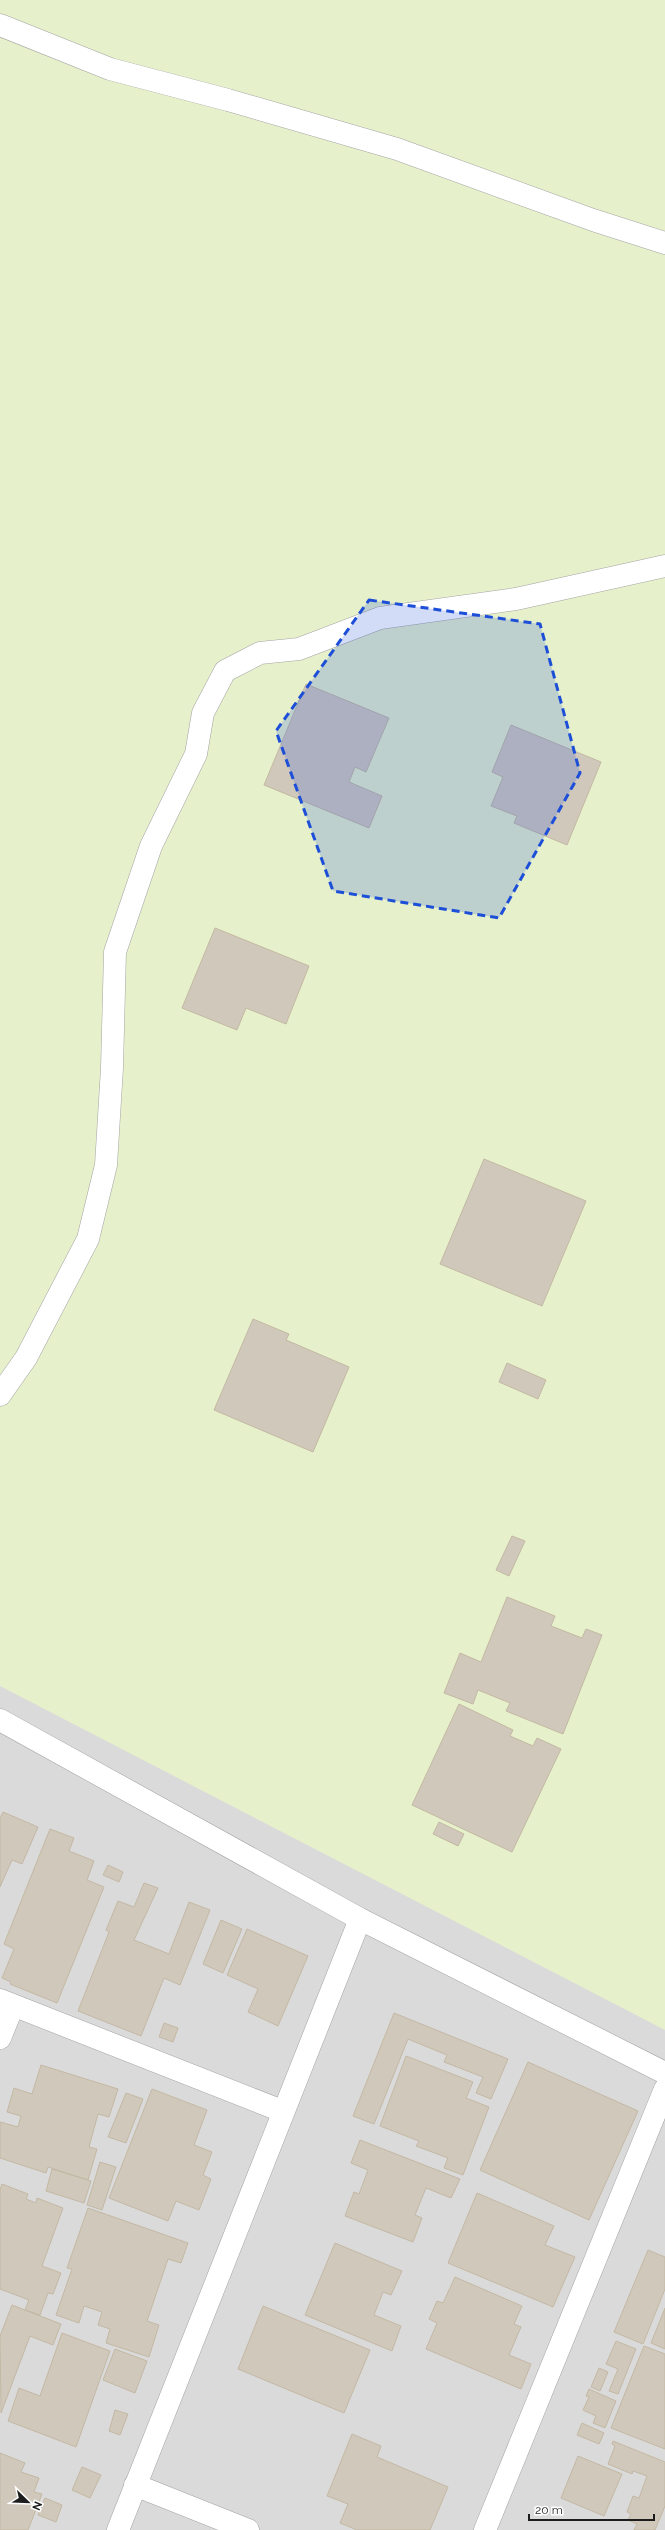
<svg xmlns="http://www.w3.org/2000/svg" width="665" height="2530" font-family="Raleway,sans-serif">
  <rect width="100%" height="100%" fill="#f0eee2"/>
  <path fill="#dbdada" d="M665 566V2530H0V720Z"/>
  <path fill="#e6f0cb" d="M0 0H665V2030L0 1686Z"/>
  <g fill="#d0c8bb" stroke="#c3b8a3">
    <path d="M306 684 389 718 366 772 355 767 349 782 382 796 369 828 264 785Z"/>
    <path d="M511 725 601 762 567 845 514 823 517 816 491 806 503 777 492 772Z"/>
    <path d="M215 928 309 966 286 1024 246 1008 237 1030 182 1008Z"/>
    <path d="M484 1159 586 1201 542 1306 440 1264Z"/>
    <path d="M253 1319 289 1334 286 1340 349 1367 313 1452 214 1410Z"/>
    <path d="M507 1363 546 1380 538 1399 499 1382Z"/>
    <path d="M512 1536 525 1541 509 1576 496 1570Z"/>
    <path d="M507 1597 555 1616 551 1626 582 1638 586 1629 602 1635 563 1734 506 1711 510 1703 478 1690 473 1704 444 1693 460 1653 481 1662Z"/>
    <path d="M459 1704 513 1730 510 1736 533 1746 537 1738 561 1749 512 1852 412 1805Z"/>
    <path d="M3 1812 38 1827 22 1864 12 1860 0 1887V1818Z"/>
    <path d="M439 1822 464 1834 458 1846 433 1834Z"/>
    <path d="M50 1829 74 1838 69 1851 94 1861 87 1880 104 1887 57 2003 10 1984 11 1982 2 1978 14 1949 4 1944Z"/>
    <path d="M108 1865 123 1872 119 1882 103 1875Z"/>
    <path d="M144 1883 158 1888 134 1940 169 1954 189 1902 210 1910 180 1985 164 1978 141 2036 78 2011 109 1932 106 1930 118 1901 134 1907Z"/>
    <path d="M221 1920 242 1929 223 1973 203 1964Z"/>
    <path d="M247 1929 308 1956 278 2026 248 2012 258 1989 227 1975Z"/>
    <path d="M394 2013 508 2059 491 2099 476 2093 483 2077 444 2062 447 2055 408 2039 374 2124 353 2116Z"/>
    <path d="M164 2023 178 2028 173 2042 159 2037Z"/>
    <path d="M406 2056 473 2082 466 2098 489 2107 463 2175 444 2168 448 2158 416 2146 419 2141 380 2126Z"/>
    <path d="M528 2062 638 2111 589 2220 480 2170Z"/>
    <path d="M41 2065 118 2089 109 2117 98 2114 89 2147 97 2149 88 2180 48 2167 46 2173 0 2158V2122L18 2127 21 2116 7 2112 14 2088 32 2094Z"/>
    <path d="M152 2089 207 2110 194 2145 212 2152 203 2175 211 2179 199 2210 176 2201 168 2221 109 2198Z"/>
    <path d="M126 2093 143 2099 126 2143 108 2137Z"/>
    <path d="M360 2140 460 2179 451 2198 426 2188 415 2215 422 2218 413 2242 345 2216 354 2192 359 2194 368 2170 351 2163Z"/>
    <path d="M100 2162 116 2167 102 2210 87 2205Z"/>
    <path d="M52 2169 91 2181 84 2203 46 2191Z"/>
    <path d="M2 2184 28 2194 26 2199 36 2203 37 2198 63 2208 42 2266 61 2273 53 2294 48 2293 40 2315 25 2310 29 2300 0 2289V2190Z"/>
    <path d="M477 2193 554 2226 545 2245 575 2257 553 2307 448 2263Z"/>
    <path d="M88 2208 188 2243 181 2263 168 2259 147 2321 159 2325 149 2357 106 2343 110 2329 98 2325 102 2312 84 2306 79 2323 56 2315 72 2269 67 2268Z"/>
    <path d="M335 2243 402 2271 391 2295 383 2292 374 2315 401 2326 392 2351 305 2315Z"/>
    <path d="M648 2250 665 2257V2289L643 2344 614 2332Z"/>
    <path d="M455 2277 522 2306 514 2324 521 2327 509 2355 531 2364 521 2389 426 2349 437 2323 429 2319 437 2301 443 2303Z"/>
    <path d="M12 2305 61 2324 53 2345 30 2336 1 2413 0 2336Z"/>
    <path d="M263 2306 370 2350 344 2413 238 2369Z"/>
    <path d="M665 2308V2349L651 2343Z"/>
    <path d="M62 2333 110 2351 76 2447 8 2421 19 2388 40 2396Z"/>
    <path d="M616 2341 636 2349 618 2394 609 2391 618 2369 606 2364Z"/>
    <path d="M644 2346 665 2354V2449L611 2428Z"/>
    <path d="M115 2349 147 2361 135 2393 103 2380Z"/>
    <path d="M599 2368 608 2372 600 2391 591 2387Z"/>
    <path d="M589 2389 616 2401 605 2428 593 2423 596 2416 583 2410 589 2397 586 2396Z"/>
    <path d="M115 2410 128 2414 120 2435 109 2431Z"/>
    <path d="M582 2423 604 2433 599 2444 577 2435Z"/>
    <path d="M352 2434 381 2446 377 2457 448 2487 430 2530H357L340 2523 348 2504 327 2496Z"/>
    <path d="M613 2441 665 2462V2506L655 2530H634L637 2524 628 2520 631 2514 627 2512 633 2496 639 2498 647 2476 633 2471 632 2474 608 2464 615 2446 612 2444Z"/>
    <path d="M0 2453 25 2463 21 2472 39 2478 34 2492 42 2494 28 2530H0Z"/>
    <path d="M578 2456 622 2474 604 2516 561 2498Z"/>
    <path d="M82 2467 101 2475 90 2498 72 2490Z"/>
    <path d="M45 2498 62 2505 56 2522 38 2515Z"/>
  </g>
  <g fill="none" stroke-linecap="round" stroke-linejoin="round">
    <g stroke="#a4a4a4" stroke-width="23">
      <g id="minor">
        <path d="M0 25 110 69 228 100 397 149 593 220 665 243"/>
        <path d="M0 1395 26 1358 88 1239 106 1165 112 1068 115 952 151 846 196 754 203 713 225 671 260 653 299 649 380 618 516 599 665 566"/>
        <path d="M0 1720 360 1919 665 2073"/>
        <path d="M0 2000 282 2111"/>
        <path d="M0 2038 13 2006"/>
        <path d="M135 2485 248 2530"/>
        <path d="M118 2530 360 1919"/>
        <path d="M485 2530 665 2089"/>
      </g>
    </g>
    <use href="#minor" stroke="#fff" stroke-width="22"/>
  </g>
  <path fill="#1d4ed8" fill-opacity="0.2" stroke="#1d4ed8" stroke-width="3" stroke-dasharray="8 5" stroke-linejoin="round" d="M369 600 540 624 580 773 499 918 333 891 276 731Z"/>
  <g transform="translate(28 2502) rotate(113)" stroke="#ffffff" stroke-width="3" paint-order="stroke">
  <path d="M0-3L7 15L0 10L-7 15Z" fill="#1d1d1d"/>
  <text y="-6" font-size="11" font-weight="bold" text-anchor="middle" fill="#1d1d1d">N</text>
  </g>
  <path d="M529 2514v6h125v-6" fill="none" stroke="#1d1d1d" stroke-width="2"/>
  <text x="535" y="2514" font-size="12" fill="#1d1d1d" stroke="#ffffff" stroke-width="3" paint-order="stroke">20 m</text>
</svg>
